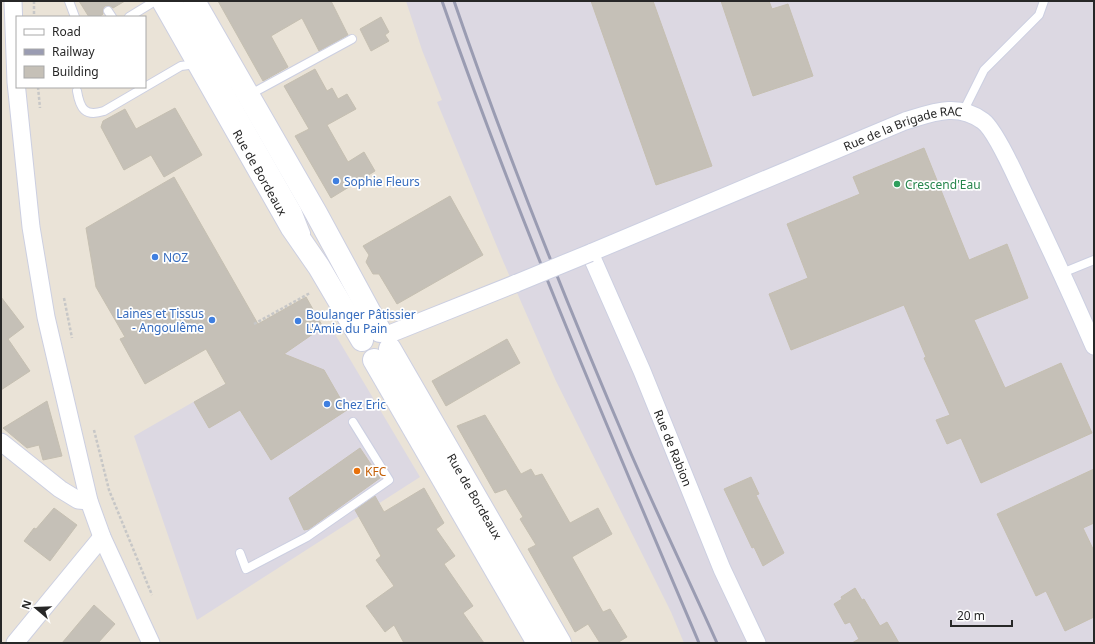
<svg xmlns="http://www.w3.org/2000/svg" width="1095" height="644" font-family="'Noto Sans',sans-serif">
  <rect width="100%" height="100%" fill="#eae3d7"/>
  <g fill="#dcd8e2">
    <path d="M406 1H1094V643H684L671 612 555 379 503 261 437 102 442 100 422 50Z"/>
    <path d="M329 324 420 477 197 620 134 436Z"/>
  </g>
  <g fill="#c5c0b7" stroke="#c5bfb1">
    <path d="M79 1H125L113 8 110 6H105L103 9V14L99 17H89Z"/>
    <path d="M218 1H331L348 35 319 51 302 18 271 36 288 67 263 81Z"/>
    <path d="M591 1H653L712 166 656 185Z"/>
    <path d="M721 1H769L772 9 788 4 813 76 753 96Z"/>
    <path d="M381 17 389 32 385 35 389 41 371 51 360 29Z"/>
    <path d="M315 69 327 91 332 88 338 99 347 94 356 109 327 125 348 162 364 152 375 171 331 198 295 136 309 129 284 86Z"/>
    <path d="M175 108 202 155 164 177 151 155 124 170 101 127 103 121 125 109 136 129Z"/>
    <path d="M924 148 969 260 1007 244 1028 298 974 320 1005 388 1061 363 1092 433 981 483 961 438 947 444 936 420 950 415 924 358 926 357 904 305 791 350 769 294 808 278 787 224 860 194 853 177Z"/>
    <path d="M174 177 258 324 306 297 323 327 284 354 324 370 347 410 271 460 240 410 209 428 194 402 226 384 206 349 145 384 120 339 125 337 96 287 86 228Z"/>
    <path d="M450 196 483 255 397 304 379 274H373L366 262 369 255 363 246Z"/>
    <path d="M1 297 24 327 8 339 30 371 1 390Z"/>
    <path d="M507 339 520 363 446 406 432 381Z"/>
    <path d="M47 401 62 456 43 460 39 445 27 448 3 428Z"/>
    <path d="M485 415 521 474 531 469 535 476 542 474 570 523 598 508 612 534 572 557 603 612 610 609 627 637 617 643H600L588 624 575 632 528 549 536 545 520 519 523 517 506 489 495 493 457 426Z"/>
    <path d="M360 448 380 478 309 529 304 530 289 498Z"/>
    <path d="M1094 469V523L1083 528 1094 551V617L1065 631 1046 591 1036 596 997 514Z"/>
    <path d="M751 477 759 494 756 495 784 553 763 566 754 547 752 548 724 489Z"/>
    <path d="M424 488 444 523 436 529 455 556 444 564 473 606 463 613 484 643H404L394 625 385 632 366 606 394 586 376 560 381 556 355 510 375 496 384 512Z"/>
    <path d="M54 508 77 525 50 561 24 541 34 528 36 529Z"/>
    <path d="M855 588 862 600 864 599 880 626 887 622 899 643H852L859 639 850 622 845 624 834 604 842 599 841 597Z"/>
    <path d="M94 605 115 624 98 643H62Z"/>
  </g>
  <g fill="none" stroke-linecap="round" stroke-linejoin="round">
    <g stroke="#cccfe1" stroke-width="10">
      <g id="lane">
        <path d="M69 1 75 17"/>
        <path d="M178 1 297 210 306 233"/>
        <path d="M108 11 112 17"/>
        <path d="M129 17 155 1"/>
        <path d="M77 91C80 109 85 117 104 111L181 66 196 64"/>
        <path d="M249 95 352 39"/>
        <path d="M963 112 984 70 1039 15 1044 1"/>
        <path d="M1062 273 1094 260"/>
        <path d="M240 553 246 569 307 537 389 480 353 422"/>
      </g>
    </g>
    <g stroke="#cccfe1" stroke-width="19">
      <g id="street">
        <path d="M13 1 16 82 31 227 46 317 89 501 102 537 151 643"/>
        <path d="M387 335 517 283"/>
        <path d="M1 442 60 489 78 500 89 501"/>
        <path d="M15 643 102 537"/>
        <path id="s1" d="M757 643 722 569 642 371 590 253 905 121C932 113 957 102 983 121 994 129 1013 170 1019 183 1045 237 1070 291 1094 346"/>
      </g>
    </g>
    <g stroke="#cccfe1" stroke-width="24">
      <g id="secondary">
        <path id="s2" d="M163 1 292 228 319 267 362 340"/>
        <path d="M194 1 316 213 380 331"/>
        <path id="s3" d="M390 349 560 643"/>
        <path d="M374 360 538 643"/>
      </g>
    </g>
    <g stroke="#c7c7c7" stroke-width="2.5" stroke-dasharray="3 2" stroke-linecap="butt">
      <path d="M34 1V17"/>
      <path d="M38 87 40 108"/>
      <path d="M64 298 72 338"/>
      <path d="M254 324 310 293"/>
      <path d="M94 430 109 490 152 595"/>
    </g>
    <use href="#lane" stroke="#fff" stroke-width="8"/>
    <use href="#street" stroke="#fff" stroke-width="17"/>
    <use href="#secondary" stroke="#fff" stroke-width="22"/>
    <g stroke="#9a9cb2" stroke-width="3">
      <path d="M442 1C518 219 609 431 699 643"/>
      <path d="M454 1C506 152 566 302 629 449 657 514 688 578 717 643"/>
    </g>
    <g stroke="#cccfe1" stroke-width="19" stroke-linecap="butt">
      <path id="street-bridge" d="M517 283 590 253"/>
    </g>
    <use href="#street-bridge" stroke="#fff" stroke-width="17"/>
  </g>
  <g fill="#3f7fe0" stroke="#fff" stroke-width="1.5">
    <circle cx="336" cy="181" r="4"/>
    <circle cx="155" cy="257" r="4"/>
    <circle cx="212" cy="320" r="4"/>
    <circle cx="298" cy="321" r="4"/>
    <circle cx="327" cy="404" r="4"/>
  </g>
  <circle fill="#2e9e5b" stroke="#fff" stroke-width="1.5" cx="897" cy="184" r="4"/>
  <circle fill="#e8710a" stroke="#fff" stroke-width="1.5" cx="357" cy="471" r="4"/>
  <g text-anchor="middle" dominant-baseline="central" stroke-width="3.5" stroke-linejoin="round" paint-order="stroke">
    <g font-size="12" fill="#272727" stroke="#fff">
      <text stroke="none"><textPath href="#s1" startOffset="762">Rue de la Brigade RAC</textPath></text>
      <text stroke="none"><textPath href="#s2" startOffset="197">Rue de Bordeaux</textPath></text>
      <text transform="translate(673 448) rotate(68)">Rue de Rabion</text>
      <text stroke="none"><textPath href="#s3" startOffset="170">Rue de Bordeaux</textPath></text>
    </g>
    <g font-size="12" fill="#366cbe" stroke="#fff" text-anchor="start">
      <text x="344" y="181">Sophie Fleurs</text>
      <text x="163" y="257">NOZ</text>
      <text x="204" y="313" text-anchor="end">Laines et Tissus<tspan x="204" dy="14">- Angoulême</tspan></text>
      <text x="306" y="314">Boulanger Pâtissier<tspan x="306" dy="14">L'Amie du Pain</tspan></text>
      <text x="335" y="404">Chez Eric</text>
    </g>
    <g font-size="12" fill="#27864d" stroke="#fff" text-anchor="start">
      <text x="905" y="184">Crescend'Eau</text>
    </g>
    <g font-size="12" fill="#c56008" stroke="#fff" text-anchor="start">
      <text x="365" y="471">KFC</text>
    </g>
  </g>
  <rect width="1095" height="644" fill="none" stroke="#272727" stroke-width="4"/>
  <rect x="16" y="16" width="130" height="72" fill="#ffffff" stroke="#a9a9a9"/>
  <rect x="24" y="29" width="20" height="6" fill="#ffffff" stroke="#a9a9a9"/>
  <text x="52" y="36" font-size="12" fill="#272727">Road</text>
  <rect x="24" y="49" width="20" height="6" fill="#9a9cb2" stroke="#a9a9a9"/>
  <text x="52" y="56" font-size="12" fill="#272727">Railway</text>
  <rect x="24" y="66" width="20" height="12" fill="#c5c0b7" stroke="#a9a9a9"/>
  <text x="52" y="76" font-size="12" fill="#272727">Building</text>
  <g transform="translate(36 608) rotate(289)" stroke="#ffffff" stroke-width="3" paint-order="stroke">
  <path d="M0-3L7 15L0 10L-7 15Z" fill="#272727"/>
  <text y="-6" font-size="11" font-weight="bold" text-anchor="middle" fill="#272727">N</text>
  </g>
  <path d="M951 620v6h61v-6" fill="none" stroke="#272727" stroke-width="2"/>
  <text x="957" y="620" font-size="12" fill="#272727" stroke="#ffffff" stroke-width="3" paint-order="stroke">20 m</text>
</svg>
